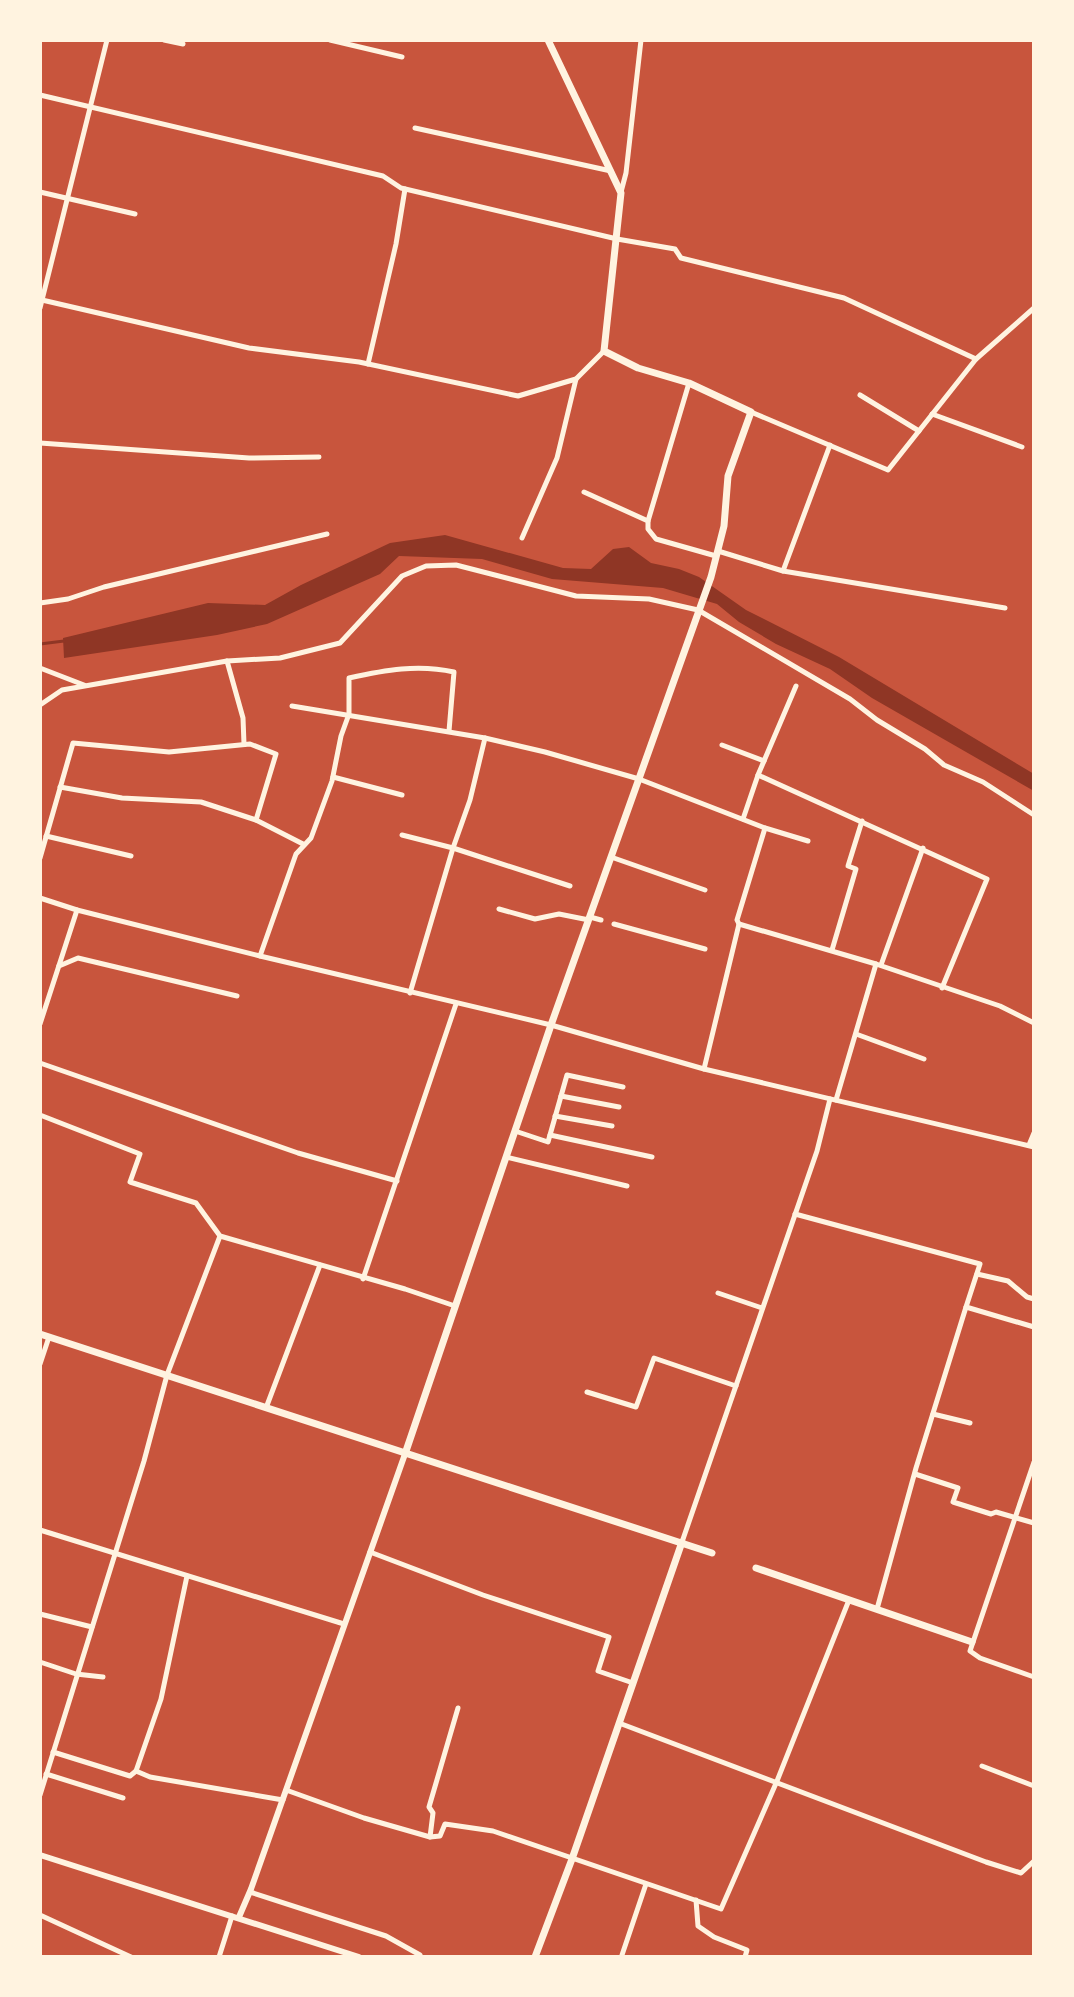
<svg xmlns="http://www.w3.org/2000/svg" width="1074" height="1997" font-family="'DejaVu Sans',sans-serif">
  <rect width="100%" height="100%" fill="#c8553d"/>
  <path fill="#8f3625" d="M445 535 563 568 591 569 613 549 629 547 651 563 679 569 699 577 746 610 839 657 1034 774V791L872 698 830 669 776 644 739 622 717 604 663 588 552 579 482 559 399 556 380 574 267 624 217 635 64 658 63 638 208 603 265 605 301 585 390 543Z"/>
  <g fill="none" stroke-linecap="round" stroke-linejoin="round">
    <path stroke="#8f3625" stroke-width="3" d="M40 644 64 641"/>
    <g stroke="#fff3e0" stroke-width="5">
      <path d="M164 40 183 44"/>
      <path d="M330 40 402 57"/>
      <path d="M40 95 383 176 401 188 617 239 675 249 681 258 844 298 976 359"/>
      <path d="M415 128 611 171"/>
      <path d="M40 192 135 214"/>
      <path d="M621 192 626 173 641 40"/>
      <path d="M42 300 249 348 359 362 518 396 576 379 604 351"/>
      <path d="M40 308 107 40"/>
      <path d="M368 364 396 244 405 189"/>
      <path d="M860 395 919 431"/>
      <path d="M751 412 888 470 976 359 1034 308"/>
      <path d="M932 414 1022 447"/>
      <path d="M40 443 249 458 319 457"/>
      <path d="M584 492 648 521V529L656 539 716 556"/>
      <path d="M648 521 689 383"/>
      <path d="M522 538 557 458 576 379"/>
      <path d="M718 551 783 571 1005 608"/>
      <path d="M783 571 830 445"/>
      <path d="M40 603 68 599 104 587 327 534"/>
      <path d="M227 661 243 718 244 744"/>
      <path d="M40 668 84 685"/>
      <path d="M40 705 62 690 227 661 280 658 340 643 402 576 426 566 456 565 576 596 649 599 698 610 850 699 877 720 925 749 944 765 983 782 1034 815"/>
      <path d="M292 706 485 738 545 752 639 779 765 828 737 920 739 924 876 964 1000 1006 1034 1023"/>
      <path d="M722 745 764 761"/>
      <path d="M758 775 796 686"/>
      <path d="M333 777 402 795"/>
      <path d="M60 787 122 798 201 802 256 820"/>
      <path d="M743 819 758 775 987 879 942 988"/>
      <path d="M765 828 808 841"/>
      <path d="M402 835 453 848 570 886"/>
      <path d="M46 836 131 856"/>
      <path d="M611 857 705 890"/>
      <path d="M40 858 73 743 169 752 250 744 276 754 256 820 303 844"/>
      <path d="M40 898 77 910 260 956 551 1025 704 1069 1034 1147"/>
      <path d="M499 909 535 919 559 914 589 920"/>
      <path d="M590 917 601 920"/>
      <path d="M614 924 705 949"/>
      <path d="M832 950 856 869 848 866 862 821"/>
      <path d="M260 956 296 854 311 838 332 781 341 736 349 714V678C385 670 418 664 454 672L449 731"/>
      <path d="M881 965 923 848"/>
      <path d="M59 966 78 958 237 996"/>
      <path d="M410 993 453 848 470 800 485 738"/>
      <path d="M40 1024 77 910"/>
      <path d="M856 1034 924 1059"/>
      <path d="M40 1063 298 1153 397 1181"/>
      <path d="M704 1069 739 924"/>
      <path d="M561 1096 619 1107"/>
      <path d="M836 1100 876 964"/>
      <path d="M40 1115 140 1154 130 1182 196 1203 220 1236 405 1289 455 1306"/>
      <path d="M555 1116 612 1126"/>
      <path d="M515 1131 548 1142 567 1075 623 1087"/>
      <path d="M550 1135 652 1157"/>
      <path d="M1029 1145 1034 1133"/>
      <path d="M506 1157 627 1186"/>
      <path d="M795 1214 980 1264 966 1307"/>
      <path d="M977 1274 1008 1281 1027 1297 1034 1299"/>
      <path d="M363 1279 456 1004"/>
      <path d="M718 1293 762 1308"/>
      <path d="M40 1364 49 1337"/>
      <path d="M587 1392 636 1407 654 1358 736 1386"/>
      <path d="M266 1408 320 1265"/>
      <path d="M933 1414 970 1423"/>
      <path d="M1034 1462 970 1651 980 1658 1034 1677"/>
      <path d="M915 1474 958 1488 953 1502 991 1514 996 1512 1034 1523"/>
      <path d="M40 1530 344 1624"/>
      <path d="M682 1542 817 1151 830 1099"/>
      <path d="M370 1552 483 1595 609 1637 598 1671 633 1683"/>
      <path d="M187 1576 161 1699 136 1771 150 1777 283 1800"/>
      <path d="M877 1609 916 1468 966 1307 1034 1327"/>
      <path d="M40 1614 92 1627"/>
      <path d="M40 1662 76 1674 103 1677"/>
      <path d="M619 1723 986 1862 1021 1873 1034 1861"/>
      <path d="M53 1752 130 1776 136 1771"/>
      <path d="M982 1766 1034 1786"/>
      <path d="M46 1774 123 1798"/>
      <path d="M286 1790 364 1818 430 1837 440 1836 445 1824 493 1831 721 1909 777 1781 849 1600"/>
      <path d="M40 1795 144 1461 167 1375 220 1236"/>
      <path d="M430 1837 433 1813 429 1807 458 1708"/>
      <path d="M250 1892 386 1936 420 1955"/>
      <path d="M696 1900 698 1926 714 1937 747 1950 745 1957"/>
      <path d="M40 1915 131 1957"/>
      <path d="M622 1955 646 1884"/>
      <path d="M219 1957 232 1916"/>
    </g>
    <g stroke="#fff3e0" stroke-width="6">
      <path d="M40 1855 359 1957"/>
      <path d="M239 1917 251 1889 405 1454"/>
    </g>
    <g stroke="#fff3e0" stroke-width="7">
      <path d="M40 1334 712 1553"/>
      <path d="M405 1454 551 1025 711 577 724 526 728 476 751 412 689 383 638 368 604 351 621 193 548 40"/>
      <path d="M756 1568 972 1642"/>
      <path d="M535 1957 572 1859 682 1542"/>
    </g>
  </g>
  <rect width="1074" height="1997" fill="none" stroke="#fff3e0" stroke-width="84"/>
</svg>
